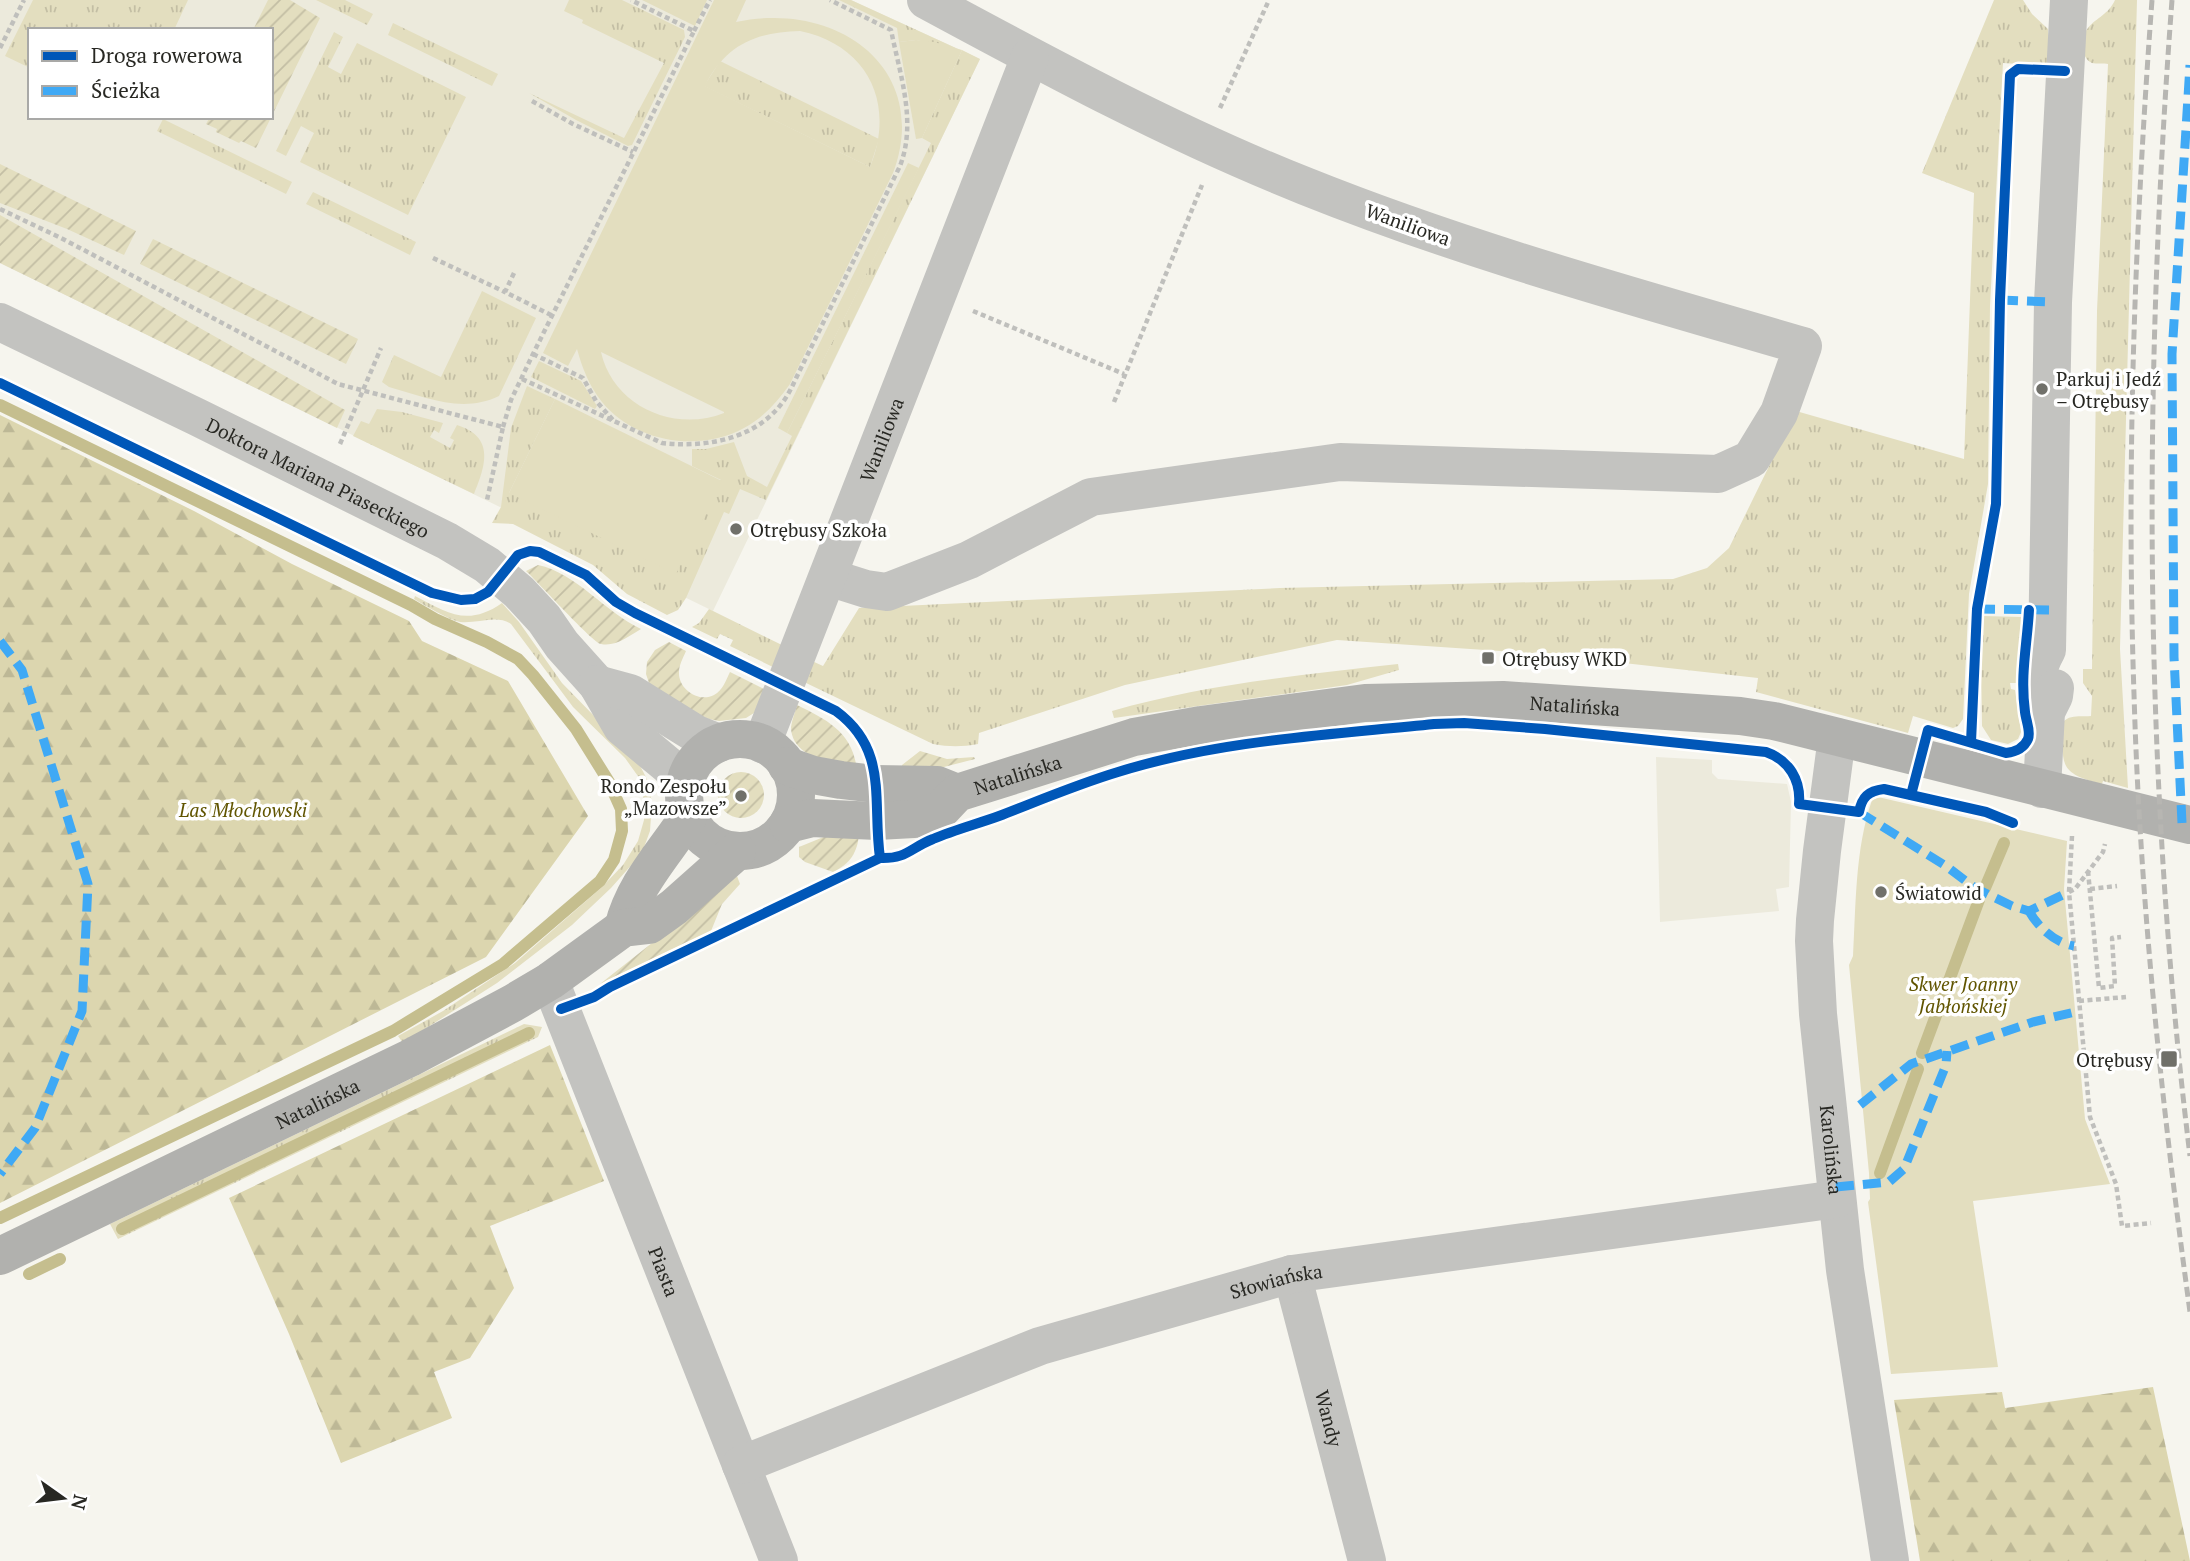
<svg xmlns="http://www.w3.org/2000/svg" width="2190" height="1561" font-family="'PT Serif',serif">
  <defs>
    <pattern id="grass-tufts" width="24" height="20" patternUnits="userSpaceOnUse" patternTransform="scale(1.75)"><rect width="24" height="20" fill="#e3debf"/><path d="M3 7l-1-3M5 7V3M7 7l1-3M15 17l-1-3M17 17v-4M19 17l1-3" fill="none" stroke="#c3bea4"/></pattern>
    <pattern id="forest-firs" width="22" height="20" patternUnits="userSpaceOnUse" patternTransform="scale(1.75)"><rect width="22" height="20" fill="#dcd6af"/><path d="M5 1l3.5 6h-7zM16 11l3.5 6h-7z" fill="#bdb896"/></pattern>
    <pattern id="garden-furrows" width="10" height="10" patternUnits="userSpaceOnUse" patternTransform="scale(1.75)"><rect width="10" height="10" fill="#e3debf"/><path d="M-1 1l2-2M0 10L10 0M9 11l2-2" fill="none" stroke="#c3bea4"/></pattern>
  </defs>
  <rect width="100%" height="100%" fill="#f6f5ee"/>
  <g fill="#eceadc" fill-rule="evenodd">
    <path d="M0 0H851L980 59 713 611 0 263ZM30 30H271V117H30Z"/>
    <path d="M1656 757 1712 760V773L1718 779 1787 784 1791 802 1789 887 1776 889 1779 911 1660 922Z"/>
  </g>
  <g fill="url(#grass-tufts)">
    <path d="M33 0H188L174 30H30V68L5 56Z"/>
    <path d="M316 0H345L373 14 367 25Z"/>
    <path d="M569 0H622L684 30 685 37 632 145 628 146 576 120 529 93 624 138 664 63 582 23 583 20 564 11Z"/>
    <path d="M839 0H851L958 49 916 40 899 42 897 28Z"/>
    <path d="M1994 0H2023L2032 14 2048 29 2051 66 2003 63 1990 306 1988 484 1969 594 1963 719 1958 726 1953 728 1913 716 1908 733 1756 692 1758 678 1543 654 1337 640 1125 685 979 733 978 744C962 747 949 747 933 744L804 682 812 661 823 666 859 608 1280 588 1673 579 1707 568 1729 548 1796 411 1964 459 1974 193 1922 173Z"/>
    <path d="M2115 0H2137L2120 649 2128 788 2103 781 2102 784C2056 773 2063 763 2063 722 2070 714 2082 717 2091 716L2092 696 2083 683V669H2092L2097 311 2108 64C2104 63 2096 64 2092 63 2080 58 2081 36 2088 28 2097 17 2108 15 2115 0Z"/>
    <path d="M393 23 498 74 492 86 388 35Z"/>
    <path d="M334 32 343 37 328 67 341 74 357 43 466 97 408 215 300 162 314 133 301 126 286 156 276 151Z"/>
    <path d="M962 50 980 59 766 500 740 489 729 514 724 512 686 598 678 610 667 615 627 594 593 565 513 524 492 523 501 507 511 428 527 386 555 399 509 493 721 480 692 466V449H706L734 442 747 476 767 487 792 436 787 433 931 143 922 138Z"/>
    <path d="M720 61 879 139 870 167 704 86Z"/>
    <path d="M163 119 292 182 286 194 157 131Z"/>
    <path d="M313 192 416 242 410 255 306 204Z"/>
    <path d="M482 291 536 318 499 396C462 414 425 397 389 387L382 382 394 355 441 377Z"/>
    <path d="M539 361 581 381 597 406 595 409 531 377Z"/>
    <path d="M377 409 402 412 443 423 439 433 434 430 430 437 450 448 454 440 450 438 457 425C495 437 486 465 474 494L353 436 361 421 369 424Z"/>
    <path d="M415 596C447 613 468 627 502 603L519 622 562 683 637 760 647 779 652 802 650 831 643 850 635 861 611 888 572 925 497 983 403 1043 398 1036 443 1011 515 963 601 888 623 865 638 841 644 820 643 793 640 779 625 758 573 707 511 624C497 614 477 624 460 622 447 619 426 606 414 599Z"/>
    <path d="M709 609 784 646 775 668 730 646 733 640 720 634 717 639 692 627 699 623Z"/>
    <path d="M1983 616 2022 617C2023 639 2016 660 2016 683H2010L2011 689 2015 690 2021 732 2018 739 2008 744 1991 740 1982 726 1981 658Z"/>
    <path d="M1398 664 1399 670 1347 685 1114 718 1112 711C1205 684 1302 675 1398 664Z"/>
    <path d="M524 1024 542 1027 538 1037 118 1239 110 1224Z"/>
  </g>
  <g fill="url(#forest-firs)">
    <path d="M0 415 194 511 292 564 409 621 422 641 508 681 588 816 486 957 0 1203Z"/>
    <path d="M550 1045 604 1181 490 1226 514 1288 470 1358 434 1372 452 1418 341 1463 289 1334 229 1198Z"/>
    <path d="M2153 1387 2190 1561H1920L1894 1400 2002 1392 2005 1408Z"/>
  </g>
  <g fill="#e3debf" fill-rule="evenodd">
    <path d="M642 0H707L695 26Z"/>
    <path d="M714 0H746L736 22C838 0 932 69 893 173L790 384C777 402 763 418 744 428 698 453 635 442 602 402 589 386 582 367 577 349L568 366 543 353ZM800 31C868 45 896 104 870 167L705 86C725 45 756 32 800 31ZM601 352 724 412V413C674 433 613 406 601 352Z"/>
    <path d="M916 40 934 42 962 50 922 138 916 139 899 42Z"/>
    <path d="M908 163 919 168 787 433 778 428Z"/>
    <path d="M555 399 722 481 676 574 509 493Z"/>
    <path d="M1878 797 2067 841 2064 889 2085 1119 2110 1184 1973 1201 1998 1367 1891 1374 1868 1202 1870 1199 1869 1173 1849 965 1853 956C1856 905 1855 849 1872 800Z"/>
  </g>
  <g fill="url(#garden-furrows)">
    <path d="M268 0H290L320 18 256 148 241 141 239 143 216 132 217 129 206 124 210 117H271V30H253Z"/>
    <path d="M0 164 136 231 124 255 67 229 0 203Z"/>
    <path d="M0 215 345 410 337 428 0 263Z"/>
    <path d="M153 239 358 339 346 364 140 264Z"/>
    <path d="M538 565C576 573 605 612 641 629 629 636 616 647 601 644 593 643 538 582 526 571Z"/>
    <path d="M669 642 686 651C683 658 679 665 679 672 678 689 699 703 714 695 723 690 726 680 730 672L768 691 754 713 746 718 719 721 699 717 649 683 646 674 647 662 655 650Z"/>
    <path d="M797 705C828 720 853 733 857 770 835 764 791 758 791 727 792 720 795 712 797 705Z"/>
    <path d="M920 751 947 759 974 757 975 759 936 769 900 772 902 765Z"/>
    <circle cx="741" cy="795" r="23"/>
    <path d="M859 833C858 852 850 864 833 872L805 862 799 857V847L826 836Z"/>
    <path d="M737 876 740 884 722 904 711 931 600 984Z"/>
  </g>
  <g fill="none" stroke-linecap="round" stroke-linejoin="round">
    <g stroke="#c5be8e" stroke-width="12">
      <path d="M0 405 411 605 435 619 487 642 518 659 533 675 576 729 609 782 621 809 622 831 614 860 600 881 503 964 393 1031 0 1218"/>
      <path d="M1985 888 2004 843"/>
      <path d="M1922 1053 1979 900"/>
      <path d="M1880 1173 1918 1069"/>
      <path d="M122 1229 529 1033"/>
      <path d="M29 1274 60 1259"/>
    </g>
    <g stroke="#bfbfbc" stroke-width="4.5" stroke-dasharray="5 3.5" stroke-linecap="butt">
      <path d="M694 31 710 0"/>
      <path d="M0 48 24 0"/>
      <path d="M532 101 573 124 633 152"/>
      <path d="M1220 108 1269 0"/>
      <path d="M0 209 61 238 338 384 503 427 487 500"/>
      <path d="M433 258 505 292"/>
      <path d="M514 273 505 292 553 316"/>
      <path d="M973 311 1124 374"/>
      <path d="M533 354 583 378 596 401 613 420"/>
      <path d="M522 379 662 443C707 448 758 439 785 399 791 390 795 380 800 370L900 166C917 122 900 75 891 30L830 0"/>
      <path d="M1114 402 1202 185"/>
      <path d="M503 427 511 400 533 354 694 31 631 0"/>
      <path d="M340 444 381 348"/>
      <path d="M2072 836 2069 892 2090 1117 2116 1184 2122 1226 2151 1223"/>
      <path d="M2088 871 2099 988 2115 986 2112 938 2121 937"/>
      <path d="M2090 889 2117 886"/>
      <path d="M2069 892 2075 889 2103 852 2105 844"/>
      <path d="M2079 1001 2126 997"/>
    </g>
    <g stroke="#c3c3c0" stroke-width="38">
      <path id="s1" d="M0 322 197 417 447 541 487 565 519 592 544 619 562 645 597 684 622 727 670 767 685 786"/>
      <path d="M828 577 866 589 887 592 969 560 1091 497 1340 462 1718 474 1751 459 1779 413 1803 346C1636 297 1467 251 1305 186 1174 134 1050 67 926 0"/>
      <path d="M597 684 630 693 696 734 719 743"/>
      <path d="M2046 712C2034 688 2034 673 2047 650L2053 302 2069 0"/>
      <path id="s2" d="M1837 737 1822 851 1815 920 1814 941 1818 1014 1845 1270 1890 1561"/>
      <path id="s3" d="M762 744 1030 57"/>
      <path d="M2042 789 2046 712 2054 696 2055 688"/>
      <path id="s4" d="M550 981 779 1561"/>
      <path id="s5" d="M1292 1274 1367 1561"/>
      <path id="s6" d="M741 1465 1040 1346 1292 1274 1837 1199"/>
    </g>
    <g stroke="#b1b1ae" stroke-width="38">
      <circle cx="740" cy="795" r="56"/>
      <path d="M787 766 813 775 841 780 875 784 937 785 957 793"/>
      <path id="s7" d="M788 824 812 818 877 821 914 819 941 810 957 793 1134 737 1201 725 1365 703 1503 700 1740 716 1774 721 2190 825"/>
      <path d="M623 928C634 884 664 854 688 817"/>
      <path id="s8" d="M0 1256 410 1058 513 1003 550 981 623 928 649 925 674 907 737 851"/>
    </g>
    <g stroke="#b7b6b2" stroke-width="5" stroke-dasharray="10 5" stroke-linecap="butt">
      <path d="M2152 0C2135 231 2126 462 2134 694 2140 900 2162 1107 2190 1312"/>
      <path d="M2172 0C2143 384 2143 773 2190 1156"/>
    </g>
    <g stroke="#3fa9f5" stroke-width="9" stroke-dasharray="18 9" stroke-linecap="butt">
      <path d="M2000 300 2053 302"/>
      <path d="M1977 609 2049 610"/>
      <path d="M0 641 22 670 88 884 82 1011 35 1128 0 1174"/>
      <path d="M1859 812 1946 866 1975 888 2012 906 2029 911 2069 892"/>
      <path d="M2182 823 2174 657 2172 354 2190 65"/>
      <path d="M2029 911C2038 927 2055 943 2074 946"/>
      <path d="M1860 1105 1911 1064 2033 1022 2079 1011"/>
      <path d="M1836 1187 1889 1182 1904 1169 1946 1065 1947 1051"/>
    </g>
    <g stroke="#fff" stroke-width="15">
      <g id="cycleway">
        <path d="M0 383 432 593 461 600 475 599 488 592 518 555 530 551 539 552 586 575 616 602 635 613 836 711C889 750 872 800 880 858"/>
        <path d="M1971 742 1977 609 1996 504 2000 300 2010 75 2018 69 2065 71"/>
        <path d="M1911 795 1928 730 2006 753C2015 752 2024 748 2028 739 2031 731 2026 721 2025 712 2020 675 2027 646 2029 610"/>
        <path d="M561 1009 594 997 610 987 880 858C907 859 910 848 933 839 954 830 977 824 999 816 1038 801 1078 784 1118 772 1220 740 1329 735 1434 724L1464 723 1545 729 1766 752C1789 760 1801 780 1799 804L1859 812C1862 797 1868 791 1884 789L1986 812 2013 823"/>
      </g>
    </g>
    <use href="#cycleway" stroke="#0057b8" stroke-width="10"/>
  </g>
  <g fill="#70706a" stroke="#fff" stroke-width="2.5">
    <circle cx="2042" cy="389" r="7"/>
    <circle cx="736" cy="529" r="7"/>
    <rect x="1481" y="651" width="14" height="14" rx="3.5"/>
    <circle cx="741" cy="796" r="7"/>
    <circle cx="1881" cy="892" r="7"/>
    <rect x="2160" y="1050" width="18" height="18" rx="3.5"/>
  </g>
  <g text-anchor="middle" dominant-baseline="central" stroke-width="7" stroke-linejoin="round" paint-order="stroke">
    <g font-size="19" fill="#282823" stroke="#fff">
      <text transform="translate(1408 224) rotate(20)">Waniliowa</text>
      <text stroke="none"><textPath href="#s3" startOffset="327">Waniliowa</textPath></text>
      <text stroke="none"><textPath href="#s1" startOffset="354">Doktora Mariana Piaseckiego</textPath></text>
      <text stroke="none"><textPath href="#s7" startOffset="808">Natalińska</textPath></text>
      <text stroke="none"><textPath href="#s7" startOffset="242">Natalińska</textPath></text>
      <text stroke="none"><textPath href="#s8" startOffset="352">Natalińska</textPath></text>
      <text stroke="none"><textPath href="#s2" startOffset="415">Karolińska</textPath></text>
      <text stroke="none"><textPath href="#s4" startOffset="312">Piasta</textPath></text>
      <text stroke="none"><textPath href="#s6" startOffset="567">Słowiańska</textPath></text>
      <text stroke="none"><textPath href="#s5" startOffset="149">Wandy</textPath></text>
    </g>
    <g font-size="19" fill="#282823" stroke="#fff" text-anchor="start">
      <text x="2056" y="378">Parkuj i Jedź<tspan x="2056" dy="22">– Otrębusy</tspan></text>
      <text x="750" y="529">Otrębusy Szkoła</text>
      <text x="1502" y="658">Otrębusy WKD</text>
      <text x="727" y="785" text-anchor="end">Rondo Zespołu<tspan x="727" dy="22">„Mazowsze”</tspan></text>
      <text x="1895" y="892">Światowid</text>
      <text x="2153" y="1059" text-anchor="end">Otrębusy</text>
    </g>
    <g font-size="19" font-style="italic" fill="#615501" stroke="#fff">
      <text x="243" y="809">Las Młochowski</text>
      <text x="1963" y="983">Skwer Joanny<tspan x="1963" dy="22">Jabłońskiej</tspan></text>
    </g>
  </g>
  <rect x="28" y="28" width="245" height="91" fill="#ffffff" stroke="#a9a9a7" stroke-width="2"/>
  <rect x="42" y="51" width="35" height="10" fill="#0057b8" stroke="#a9a9a7" stroke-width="2"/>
  <text x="91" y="63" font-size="21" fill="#282823">Droga rowerowa</text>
  <rect x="42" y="86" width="35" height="10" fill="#3fa9f5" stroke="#a9a9a7" stroke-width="2"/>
  <text x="91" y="98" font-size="21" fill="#282823">Ścieżka</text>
  <g transform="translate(63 1498) rotate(104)" stroke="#ffffff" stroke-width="5" paint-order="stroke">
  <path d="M0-5L12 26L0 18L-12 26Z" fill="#282823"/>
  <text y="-10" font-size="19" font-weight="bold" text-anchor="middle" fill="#282823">N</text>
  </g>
</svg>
